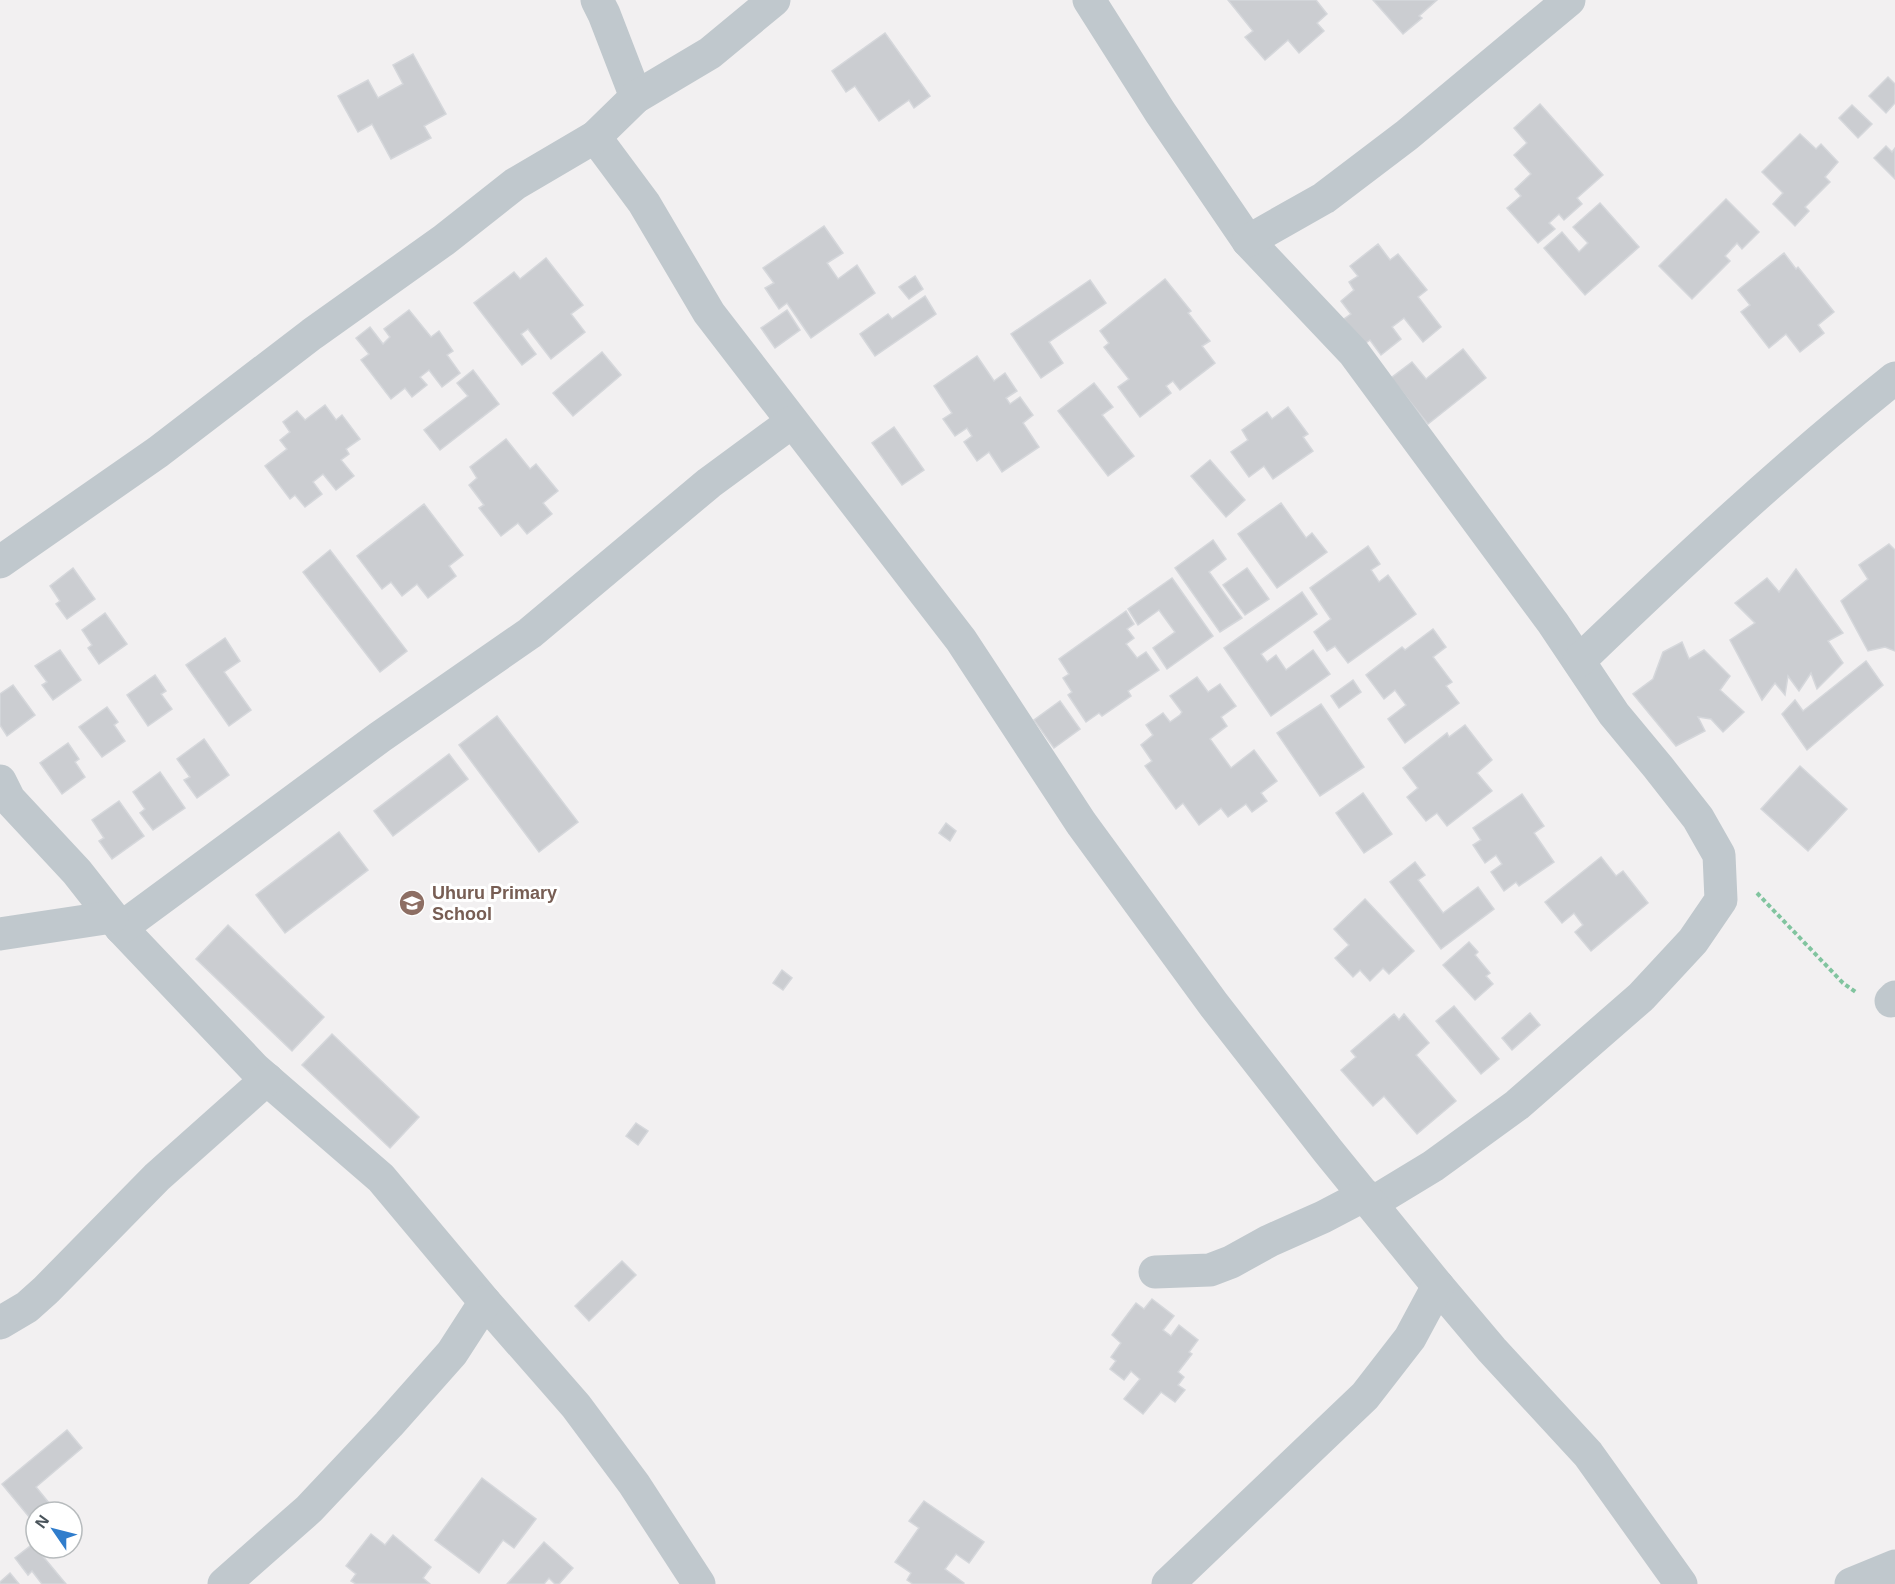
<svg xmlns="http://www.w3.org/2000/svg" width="1895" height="1584" font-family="Arial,sans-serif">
  <rect width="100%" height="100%" fill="#f2f0f1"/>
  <g fill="#cbcdd1" stroke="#d5d7db" stroke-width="1.5">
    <path d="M1228 0H1316L1327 14 1317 23 1324 31 1299 53 1288 40 1265 60 1245 37 1253 31Z"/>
    <path d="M1373 0H1437L1419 16 1422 18 1403 34Z"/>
    <path d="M885 33 930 96 914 108 909 100 879 121 855 86 846 92 832 71Z"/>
    <path d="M413 54 446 114 424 126 431 138 391 159 372 124 358 132 338 96 368 80 378 98 403 84 393 65Z"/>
    <path d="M1888 77 1895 84V103L1886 113 1869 96Z"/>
    <path d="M1540 104 1603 175 1577 198 1582 204 1564 220 1559 214 1549 223 1555 229 1538 243 1507 208 1521 196 1515 189 1531 174 1514 155 1527 143 1514 128Z"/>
    <path d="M1852 105 1872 124 1858 138 1839 118Z"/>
    <path d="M1800 134 1816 149 1821 144 1838 162 1825 177 1830 182 1805 207 1809 211 1795 226 1773 204 1783 193 1762 172Z"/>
    <path d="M1886 146 1892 152 1895 148V179L1874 158Z"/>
    <path d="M1726 199 1759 232 1742 249 1737 243 1725 256 1730 261 1692 299 1659 266Z"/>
    <path d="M1600 203 1639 247 1585 295 1544 248 1562 232 1579 252 1588 243 1573 227Z"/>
    <path d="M824 226 843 253 827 263 838 279 857 265 875 293 811 338 787 303 779 309 765 288 774 283 763 268Z"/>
    <path d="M1378 244 1390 260 1398 254 1427 290 1418 297 1441 327 1423 342 1404 318 1392 327 1401 339 1381 355 1370 340 1363 345 1344 319 1351 314 1341 301 1354 290 1349 282 1358 276 1350 266Z"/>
    <path d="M1784 253 1796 269 1798 267 1834 312 1818 325 1824 333 1800 352 1786 334 1769 348 1741 312 1750 305 1738 290Z"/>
    <path d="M546 258 583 305 571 314 585 332 551 359 528 329 521 334 536 354 522 365 474 303 514 272 520 279Z"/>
    <path d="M915 276 923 289 909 299 899 287Z"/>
    <path d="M1165 279 1191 311 1188 313 1210 341 1202 346 1215 363 1180 390 1173 381 1166 386 1171 393 1140 417 1118 387 1129 379 1104 347 1109 343 1100 331Z"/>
    <path d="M1090 280 1106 303 1049 342 1063 363 1041 378 1011 334Z"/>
    <path d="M925 296 936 314 875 356 860 334 888 314 892 319Z"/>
    <path d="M409 310 431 337 439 331 453 351 447 355 460 373 442 387 429 370 420 377 427 385 412 397 405 388 391 399 361 360 369 354 356 338 370 327 383 344 390 337 384 329Z"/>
    <path d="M787 310 800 330 775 348 761 328Z"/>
    <path d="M1463 349 1486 378 1428 424 1391 378 1412 362 1426 379Z"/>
    <path d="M602 352 621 375 573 416 553 393Z"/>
    <path d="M977 356 994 381 1005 373 1017 391 1006 398 1010 404 1020 397 1033 415 1023 423 1039 447 1002 472 989 452 977 461 964 442 972 436 967 428 955 436 943 419 952 413 934 386Z"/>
    <path d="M473 370 499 404 440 450 424 430 468 396 457 383Z"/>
    <path d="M1094 383 1113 407 1102 415 1134 456 1108 476 1058 411Z"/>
    <path d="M325 405 336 420 342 415 360 439 346 449 349 454 341 460 354 476 336 490 323 474 313 482 322 494 305 507 295 495 290 499 265 466 287 449 280 440 290 432 283 422 297 411 305 420Z"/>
    <path d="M1288 407 1308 434 1303 437 1313 451 1273 479 1264 466 1249 477 1231 452 1248 440 1242 430 1267 412 1272 419Z"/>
    <path d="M894 427 924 470 902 485 872 443Z"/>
    <path d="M506 439 530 469 536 464 558 491 543 503 552 514 527 534 518 523 501 536 479 508 484 505 469 485 477 478 470 467Z"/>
    <path d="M1210 460 1245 500 1226 517 1191 476Z"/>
    <path d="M1281 503 1306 538 1312 533 1327 552 1277 588 1238 534Z"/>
    <path d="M424 504 463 555 449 566 456 576 428 598 417 584 402 596 391 582 382 589 357 556Z"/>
    <path d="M1213 540 1226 559 1209 572 1242 618 1220 632 1175 568Z"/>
    <path d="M1889 544 1895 550V651L1885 647 1868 651 1841 601 1868 579 1859 565Z"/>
    <path d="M1368 546 1380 564 1371 570 1379 582 1388 575 1416 614 1348 663 1335 646 1327 651 1314 632 1331 619 1310 588Z"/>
    <path d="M330 550 407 651 380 672 303 572Z"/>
    <path d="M73 568 95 599 67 619 56 604 60 601 50 586Z"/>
    <path d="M1247 568 1269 599 1245 615 1223 585Z"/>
    <path d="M1796 569 1843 633 1828 641 1843 663 1817 689 1811 673 1799 691 1788 676 1785 695 1775 683 1762 700 1730 640 1755 623 1735 603 1767 578 1779 592Z"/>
    <path d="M1172 578 1213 636 1167 669 1153 648 1175 632 1159 610 1138 625 1128 609Z"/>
    <path d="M1302 592 1317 614 1261 654 1267 662 1276 655 1286 670 1313 650 1330 674 1271 716 1224 648Z"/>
    <path d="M1126 611 1134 624 1127 629 1134 638 1126 644 1137 658 1146 652 1159 670 1128 691 1131 696 1102 716 1099 713 1086 722 1068 695 1072 692 1063 678 1069 674 1059 659Z"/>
    <path d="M105 613 127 644 99 664 88 648 92 645 82 630Z"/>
    <path d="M1433 629 1446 647 1433 657 1452 682 1446 686 1459 703 1405 743 1388 719 1406 705 1395 690 1384 699 1366 675 1402 647 1405 650Z"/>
    <path d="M225 638 240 661 224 672 251 710 229 726 186 665Z"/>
    <path d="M1682 642 1689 659 1704 650 1730 676 1720 690 1744 712 1723 732 1711 719 1698 717 1705 731 1676 746 1633 694 1653 679 1663 652Z"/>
    <path d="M60 650 81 680 53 700 42 685 47 682 35 666Z"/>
    <path d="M1866 661 1883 685 1807 750 1782 714 1795 700 1803 711Z"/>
    <path d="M155 675 166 691 161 694 172 709 148 726 127 695Z"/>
    <path d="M1197 677 1208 692 1220 684 1236 706 1221 717 1227 726 1210 739 1231 768 1254 750 1277 781 1261 793 1267 801 1252 812 1246 804 1228 817 1221 808 1199 825 1183 803 1176 809 1145 766 1152 761 1141 745 1153 735 1146 725 1163 713 1170 722 1180 715 1182 712 1170 696Z"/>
    <path d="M1353 680 1361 692 1339 708 1331 696Z"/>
    <path d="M13 685 35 715 7 736 0 725V694Z"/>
    <path d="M1060 701 1080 729 1054 748 1034 720Z"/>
    <path d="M1321 704 1364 767 1320 796 1277 733Z"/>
    <path d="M107 707 118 722 114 725 125 741 102 757 79 727Z"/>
    <path d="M497 716 578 822 539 852 459 745Z"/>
    <path d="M1465 725 1492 760 1477 773 1492 791 1447 826 1437 813 1426 821 1407 797 1418 788 1403 768 1447 733 1449 737Z"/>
    <path d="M204 739 229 775 197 798 184 780 190 777 177 759Z"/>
    <path d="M68 743 79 759 75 762 85 777 62 794 40 763Z"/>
    <path d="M449 754 468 779 393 836 374 811Z"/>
    <path d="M1800 766 1847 809 1808 851 1761 809Z"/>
    <path d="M160 772 185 808 153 830 140 813 145 809 133 792Z"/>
    <path d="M1363 793 1392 834 1364 853 1336 813Z"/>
    <path d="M1522 794 1544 826 1534 833 1554 862 1519 886 1516 882 1504 891 1491 872 1502 864 1496 855 1485 863 1473 845 1481 840 1473 828Z"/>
    <path d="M119 801 144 836 112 859 99 841 104 838 92 820Z"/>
    <path d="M946 823 956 831 950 841 939 833Z"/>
    <path d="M339 832 368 870 285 933 256 895Z"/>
    <path d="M1601 857 1616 876 1623 871 1648 903 1591 951 1575 932 1583 925 1574 913 1562 923 1545 902Z"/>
    <path d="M1415 862 1425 875 1418 880 1443 913 1478 887 1494 909 1441 949 1390 882Z"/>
    <path d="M1365 899 1414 951 1389 974 1383 968 1370 981 1360 970 1353 977 1335 958 1349 945 1334 929Z"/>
    <path d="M228 925 324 1017 292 1051 196 959Z"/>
    <path d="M1469 942 1478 952 1475 955 1490 973 1486 976 1493 984 1475 1000 1443 965Z"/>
    <path d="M782 970 792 978 783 990 773 983Z"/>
    <path d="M1454 1006 1499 1059 1481 1074 1436 1021Z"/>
    <path d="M1530 1013 1540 1025 1512 1050 1502 1038Z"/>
    <path d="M1394 1014 1399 1020 1404 1014 1429 1043 1416 1055 1456 1101 1417 1134 1384 1096 1373 1106 1341 1070 1356 1057 1351 1051Z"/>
    <path d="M332 1034 419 1117 390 1148 302 1065Z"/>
    <path d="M636 1123 648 1131 638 1145 626 1136Z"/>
    <path d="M622 1261 636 1275 589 1321 575 1306Z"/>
    <path d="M1152 1299 1174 1316 1163 1330 1171 1336 1179 1325 1198 1340 1189 1352 1192 1354 1178 1372 1184 1377 1178 1385 1185 1390 1175 1402 1161 1392 1143 1414 1124 1399 1140 1379 1131 1371 1124 1380 1110 1369 1116 1361 1111 1357 1121 1343 1112 1335 1136 1303 1144 1309Z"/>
    <path d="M67 1430 82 1448 36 1487 49 1503 30 1518 2 1484Z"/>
    <path d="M482 1478 536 1519 514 1548 503 1540 479 1573 435 1540Z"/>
    <path d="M924 1501 984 1542 969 1563 956 1554 945 1569 964 1583 963 1584H913L907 1580 911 1573 895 1562 919 1528 909 1521Z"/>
    <path d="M371 1534 385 1545 393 1535 431 1567 423 1578 430 1584H356L351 1581 356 1574 346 1566Z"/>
    <path d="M544 1542 573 1568 559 1584H555L549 1578 544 1584H507Z"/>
    <path d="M34 1543 36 1548 66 1584H42L32 1571 28 1575 15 1558Z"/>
    <path d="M10 1573 19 1584H0V1582Z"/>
  </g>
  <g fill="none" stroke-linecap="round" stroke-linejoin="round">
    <path stroke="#81c49f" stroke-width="4" stroke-dasharray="4.5 3" stroke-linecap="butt" d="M1757 893 1843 983 1857 993"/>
    <g stroke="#c0c8cd" stroke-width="33">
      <path d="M597 0 604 14 636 97"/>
      <path d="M1089 0 1160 112 1248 241 1354 353 1553 623 1614 714 1658 767 1698 818 1719 855 1721 900 1693 941 1641 997 1517 1105 1433 1166 1372 1203"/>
      <path d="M595 137 644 203 709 313 961 640 1081 823 1214 1005 1328 1151 1438 1286 1492 1350 1588 1454 1681 1584"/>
      <path d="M1248 241 1324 198 1407 135 1569 0"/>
      <path d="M0 562 158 452 312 334 444 240 515 184 595 137 636 97 710 53 774 0"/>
      <path d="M1579 661C1681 563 1785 466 1895 378"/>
      <path d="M0 781 9 799 77 872 121 928 255 1069 381 1178 485 1302 576 1406 634 1484 699 1584"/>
      <path d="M121 928 380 737 530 633 709 483 792 422"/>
      <path d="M0 934 112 917"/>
      <path d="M1891 1001 1895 997"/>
      <path d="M1155 1272 1210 1270 1231 1262 1269 1241 1323 1217 1365 1195"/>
      <path d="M0 1323 27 1307 46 1290 157 1177 267 1079"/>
      <path d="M224 1584 309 1509 389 1424 452 1353 485 1302"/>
      <path d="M1168 1584 1365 1396 1410 1338 1438 1286"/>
      <path d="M1851 1584 1895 1566"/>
    </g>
  </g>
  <defs>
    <g id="school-disc" transform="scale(1.35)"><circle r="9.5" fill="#8d6e63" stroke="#fff"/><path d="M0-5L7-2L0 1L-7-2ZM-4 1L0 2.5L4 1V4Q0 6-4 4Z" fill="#fff"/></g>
  </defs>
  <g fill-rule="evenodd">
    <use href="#school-disc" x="412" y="903"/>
  </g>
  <g text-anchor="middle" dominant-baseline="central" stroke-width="6" stroke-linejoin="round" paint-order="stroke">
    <g font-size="18" font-weight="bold" fill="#785e54" stroke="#fff" text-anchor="start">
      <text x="432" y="893">Uhuru Primary<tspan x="432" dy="21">School</tspan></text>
    </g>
  </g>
  <g transform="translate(54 1530) rotate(305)"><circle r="28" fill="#ffffff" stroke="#b7bbbd" stroke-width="1.5"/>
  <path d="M0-4.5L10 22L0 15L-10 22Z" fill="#307dcc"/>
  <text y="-9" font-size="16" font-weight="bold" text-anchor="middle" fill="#4a545b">N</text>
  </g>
</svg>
